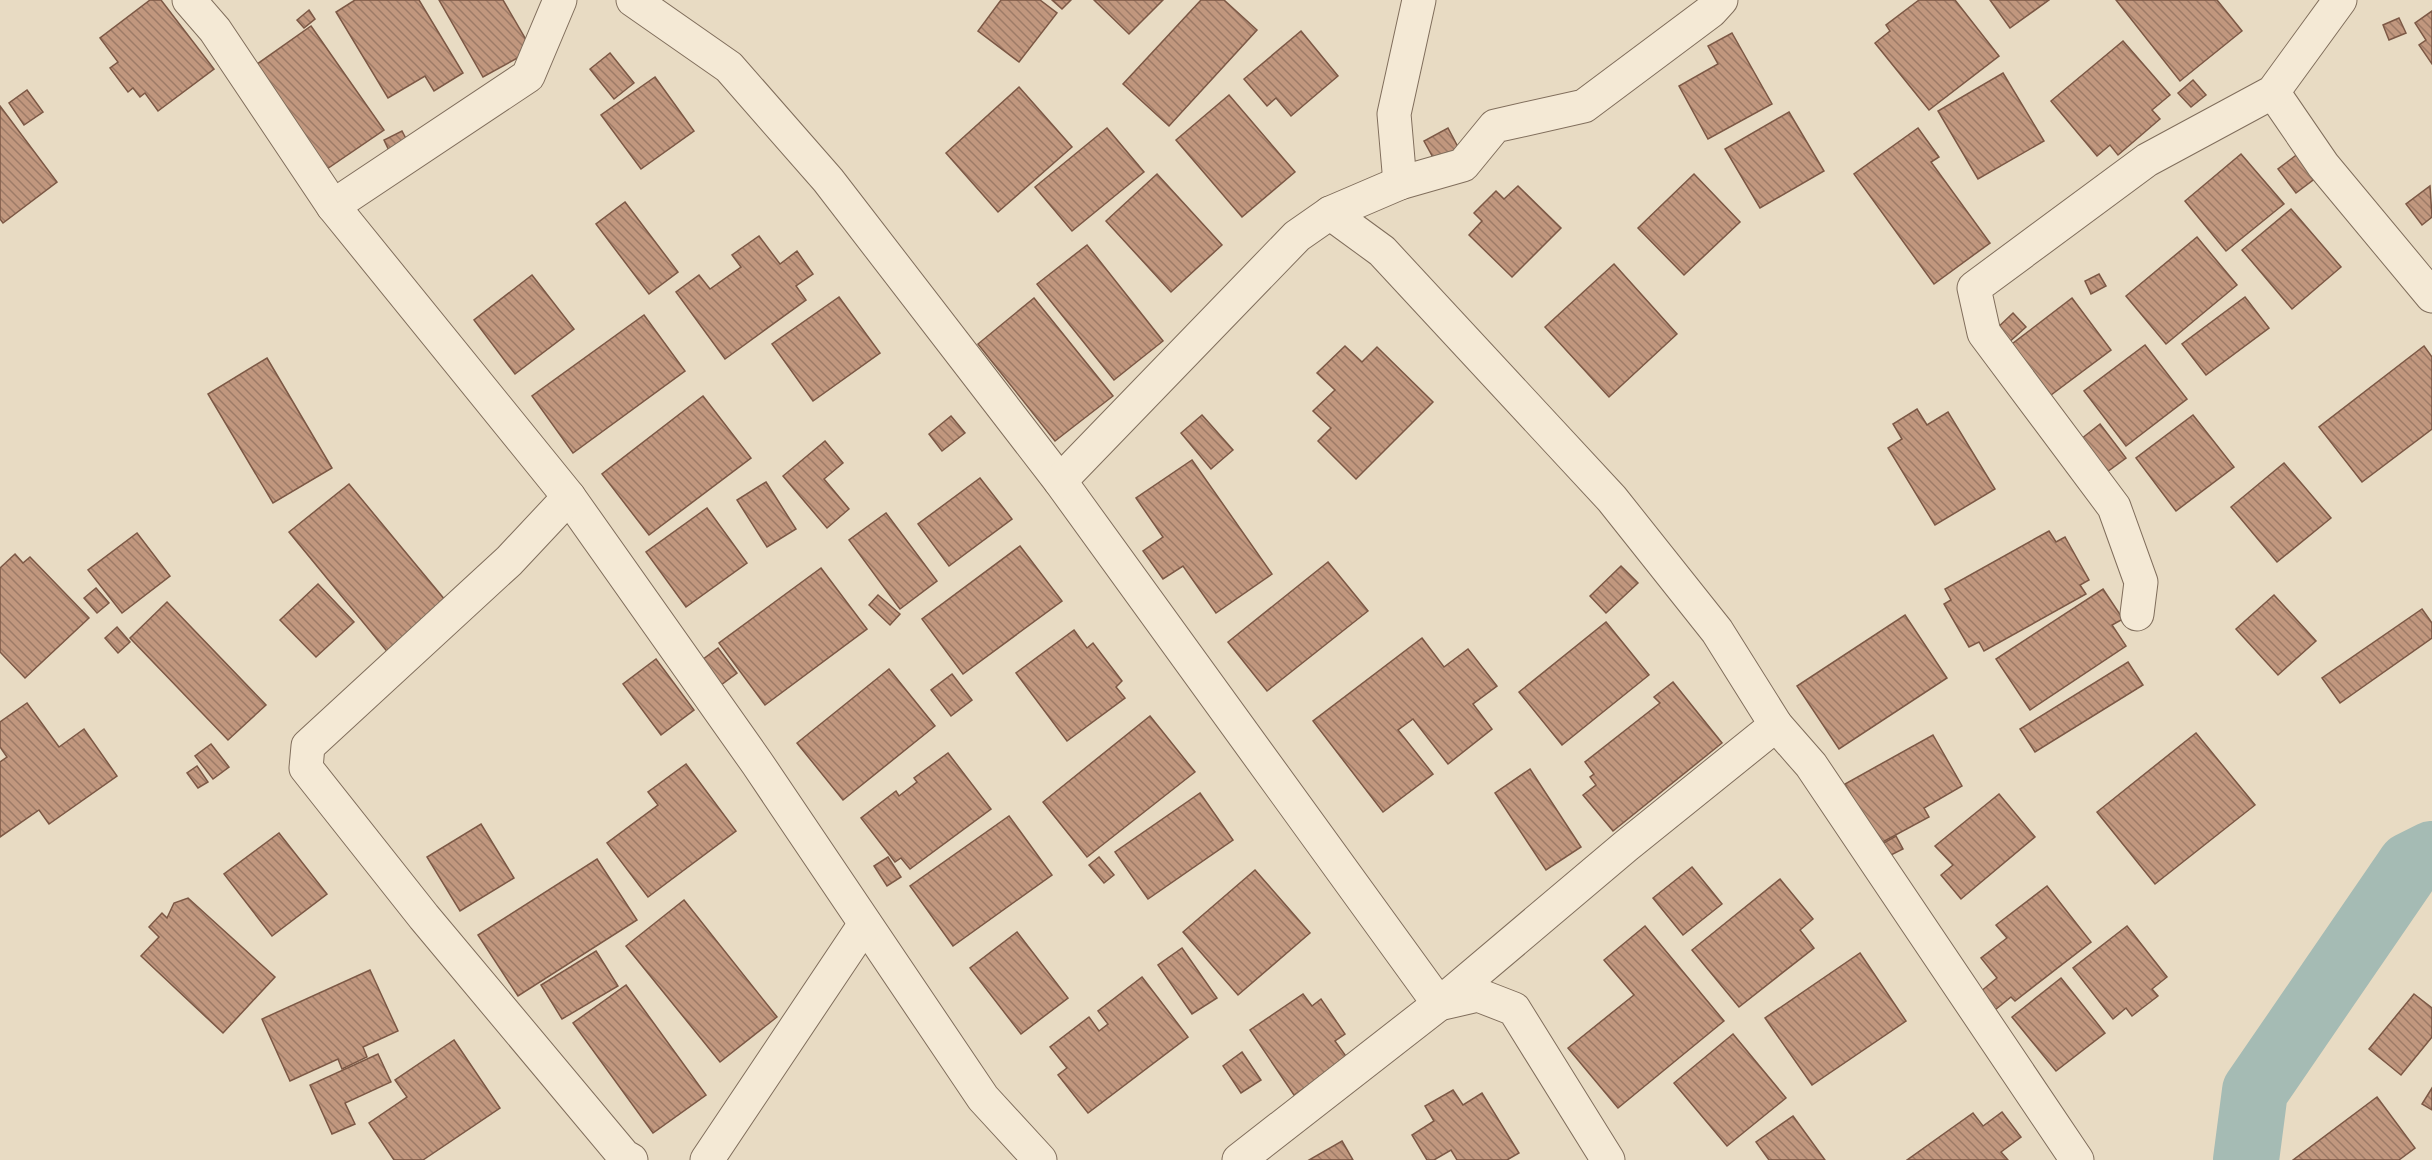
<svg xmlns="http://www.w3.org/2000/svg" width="2432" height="1160" font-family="'Source Serif 4',serif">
  <defs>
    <pattern id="building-back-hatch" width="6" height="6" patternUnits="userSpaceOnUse" patternTransform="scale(1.5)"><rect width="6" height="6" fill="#c1977e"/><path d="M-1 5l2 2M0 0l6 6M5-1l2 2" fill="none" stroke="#9d7b67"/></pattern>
  </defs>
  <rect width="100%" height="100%" fill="#e8dbc3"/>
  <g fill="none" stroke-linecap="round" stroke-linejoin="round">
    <path stroke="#a5bbb4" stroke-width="66" d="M2246 1160 2255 1091 2410 865 2432 854"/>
  </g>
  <g fill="url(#building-back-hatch)" stroke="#7c5845" stroke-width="1.5">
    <path d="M150 0H161L214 69 158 111 145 93 140 97 133 88 128 92 110 68 118 62 100 38Z"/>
    <path d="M355 0H419L463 73 434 91 425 76 388 98 336 12Z"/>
    <path d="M439 0H503L532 50 483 77Z"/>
    <path d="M1001 0H1040L1057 13 1019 62 978 31Z"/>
    <path d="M1052 0H1071L1062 9Z"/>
    <path d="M1094 0H1163L1129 34Z"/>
    <path d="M1201 0H1224L1257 30 1169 126 1123 84Z"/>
    <path d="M1919 0H1955L1999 56 1929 110 1875 43 1890 31 1886 25Z"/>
    <path d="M1990 0H2049L2010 28Z"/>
    <path d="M2116 0H2217L2242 31 2180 81Z"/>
    <path d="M309 10 315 19 304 28 297 20Z"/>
    <path d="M2432 11V64L2419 45 2426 40 2415 23Z"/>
    <path d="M2399 18 2406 33 2389 40 2383 25Z"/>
    <path d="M311 26 384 130 324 171 253 67Z"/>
    <path d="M1301 31 1338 76 1291 116 1276 98 1267 106 1244 79Z"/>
    <path d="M1732 33 1772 104 1708 139 1679 86 1718 64 1708 46Z"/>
    <path d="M2123 41 2170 95 2152 110 2160 119 2118 155 2110 145 2097 156 2051 101Z"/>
    <path d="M610 53 634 83 614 99 590 69Z"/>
    <path d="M2003 73 2044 141 1978 179 1938 111Z"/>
    <path d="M655 77 694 131 641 169 601 115Z"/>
    <path d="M2193 80 2206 95 2191 107 2178 93Z"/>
    <path d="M1019 87 1072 147 998 212 946 153Z"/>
    <path d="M27 90 43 112 24 125 9 103Z"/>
    <path d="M1229 95 1295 172 1242 217 1176 140Z"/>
    <path d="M0 106 57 182 3 223 0 219Z"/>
    <path d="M1789 112 1824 171 1760 208 1725 149Z"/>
    <path d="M1107 128 1144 172 1072 231 1035 187Z"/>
    <path d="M1448 128 1459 149 1435 161 1424 141Z"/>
    <path d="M1918 128 1939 157 1931 162 1990 243 1934 284 1854 174Z"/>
    <path d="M402 131 412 150 393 159 384 140Z"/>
    <path d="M2299 153 2317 177 2296 193 2278 169Z"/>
    <path d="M2241 154 2284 204 2226 251 2185 201Z"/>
    <path d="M1157 174 1222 245 1171 292 1106 221Z"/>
    <path d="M1694 174 1740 222 1684 275 1638 228Z"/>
    <path d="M1518 186 1561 228 1512 277 1469 235 1482 221 1474 213 1496 191 1504 199Z"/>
    <path d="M2430 186 2432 217 2422 225 2406 204Z"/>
    <path d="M625 202 678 272 649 294 596 224Z"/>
    <path d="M2291 209 2341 267 2292 309 2242 250Z"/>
    <path d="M759 236 780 264 797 251 813 274 796 286 806 300 725 359 676 292 699 275 710 289 741 267 732 255Z"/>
    <path d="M2197 237 2237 285 2166 344 2126 296Z"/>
    <path d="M1087 245 1163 341 1114 380 1037 284Z"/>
    <path d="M1614 264 1677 334 1609 397 1545 327Z"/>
    <path d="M2099 274 2106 286 2091 294 2085 281Z"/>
    <path d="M532 275 574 329 515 374 474 320Z"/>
    <path d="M839 297 880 353 813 401 772 344Z"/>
    <path d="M2245 297 2269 328 2206 375 2182 344Z"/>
    <path d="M1034 298 1113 396 1055 441 978 344Z"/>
    <path d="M2072 298 2111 350 2051 395 2012 344Z"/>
    <path d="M2013 313 2026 327 2006 345 1993 332Z"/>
    <path d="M644 315 685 371 573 453 532 396Z"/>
    <path d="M2145 345 2187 399 2126 446 2084 391Z"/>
    <path d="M1345 346 1362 362 1377 347 1433 402 1356 479 1318 441 1331 428 1313 411 1335 390 1317 373Z"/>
    <path d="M2424 346 2432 357V429L2362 482 2319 427Z"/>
    <path d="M267 358 332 468 273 503 208 394Z"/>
    <path d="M703 396 751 458 649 535 602 474Z"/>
    <path d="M1917 409 1927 425 1948 412 1995 489 1935 525 1888 448 1902 439 1893 424Z"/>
    <path d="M1202 415 1233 450 1211 469 1181 433Z"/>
    <path d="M2193 415 2234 467 2176 511 2136 458Z"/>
    <path d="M951 416 965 433 942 451 929 434Z"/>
    <path d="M2100 424 2126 458 2107 472 2081 439Z"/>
    <path d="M825 441 843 463 824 479 849 509 827 528 783 476Z"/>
    <path d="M1192 460 1272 574 1216 613 1183 566 1163 579 1143 551 1163 537 1136 498Z"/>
    <path d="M2284 463 2331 518 2277 562 2231 507Z"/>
    <path d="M980 478 1012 519 949 566 918 524Z"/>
    <path d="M766 482 796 529 767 547 737 500Z"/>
    <path d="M349 484 450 606 390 655 289 532Z"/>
    <path d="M707 508 747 563 686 607 646 552Z"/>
    <path d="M886 513 937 581 900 609 849 540Z"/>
    <path d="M2049 531 2056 542 2065 537 2089 580 2080 585 2086 594 1984 651 1979 642 1969 647 1944 604 1951 600 1945 589Z"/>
    <path d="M137 533 170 576 122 613 88 570Z"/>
    <path d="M1020 546 1062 601 963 674 922 619Z"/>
    <path d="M15 554 23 563 30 557 89 618 25 678 0 652V568Z"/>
    <path d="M1328 562 1368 611 1267 691 1228 642Z"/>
    <path d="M1621 566 1638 583 1606 613 1590 596Z"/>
    <path d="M821 568 867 629 765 705 719 643Z"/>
    <path d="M318 584 354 622 316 657 280 620Z"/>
    <path d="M96 588 109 603 97 613 84 598Z"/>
    <path d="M2103 589 2123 619 2112 625 2126 646 2030 710 1996 659Z"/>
    <path d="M878 595 900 614 890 625 869 605Z"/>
    <path d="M2274 595 2316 641 2278 675 2236 629Z"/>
    <path d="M167 602 266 705 228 740 130 638Z"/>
    <path d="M2422 609 2432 623V638L2340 703 2322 678Z"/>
    <path d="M1905 615 1947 678 1839 749 1797 686Z"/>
    <path d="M1606 622 1649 675 1562 745 1519 692Z"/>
    <path d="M117 627 130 642 118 653 105 638Z"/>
    <path d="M1074 630 1087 648 1093 643 1122 681 1116 687 1125 698 1067 741 1016 673Z"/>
    <path d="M1422 638 1444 667 1468 649 1497 686 1473 704 1492 729 1448 764 1413 719 1398 730 1433 774 1383 812 1313 721Z"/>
    <path d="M718 648 737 673 717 688 698 663Z"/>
    <path d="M656 659 694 710 661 735 623 684Z"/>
    <path d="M2128 662 2143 685 2035 752 2020 729Z"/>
    <path d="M889 669 935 726 843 800 797 743Z"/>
    <path d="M952 674 972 700 951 716 931 690Z"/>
    <path d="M1673 682 1722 743 1613 831 1583 795 1596 785 1590 777 1594 774 1585 762 1660 703 1654 697Z"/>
    <path d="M27 703 59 747 84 729 117 776 49 824 39 810 0 837V762L7 757 0 747V722Z"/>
    <path d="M1150 716 1195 772 1087 857 1043 802Z"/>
    <path d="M2196 733 2255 805 2155 884 2097 812Z"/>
    <path d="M1933 735 1962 786 1924 808 1929 817 1879 844 1845 784Z"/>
    <path d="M211 744 229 767 213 779 195 756Z"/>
    <path d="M948 753 991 809 910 869 901 858 895 862 861 818 896 791 899 796 917 782 914 778Z"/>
    <path d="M686 764 736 831 648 897 607 843 658 805 648 792Z"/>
    <path d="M197 766 208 782 198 788 187 773Z"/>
    <path d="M1530 769 1581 847 1546 870 1495 793Z"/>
    <path d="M1200 793 1233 840 1148 899 1115 852Z"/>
    <path d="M1999 794 2035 837 1961 899 1941 875 1953 865 1935 846Z"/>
    <path d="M1009 816 1052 875 953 946 910 886Z"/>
    <path d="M481 824 514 878 460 911 427 857Z"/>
    <path d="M279 833 327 894 272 936 224 874Z"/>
    <path d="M1896 836 1903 849 1879 861 1873 849Z"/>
    <path d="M888 857 901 877 887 886 874 866Z"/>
    <path d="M1099 857 1114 875 1104 883 1089 865Z"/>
    <path d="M597 859 637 920 518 996 478 935Z"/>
    <path d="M1692 867 1722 904 1683 935 1653 898Z"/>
    <path d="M1255 870 1310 933 1238 995 1183 932Z"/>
    <path d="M1780 879 1813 919 1800 930 1814 948 1739 1007 1692 950Z"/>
    <path d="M2047 886 2091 942 2015 1001 2011 997 1995 1010 1980 992 1997 978 1981 958 2007 938 1996 925Z"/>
    <path d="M188 898 275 977 223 1033 141 956 159 937 149 927 162 913 167 918 174 903Z"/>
    <path d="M684 900 777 1017 720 1062 626 946Z"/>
    <path d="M1645 926 1724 1021 1618 1108 1568 1048 1634 995 1604 960Z"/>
    <path d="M2127 926 2167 977 2152 989 2158 996 2132 1016 2126 1008 2113 1019 2073 968Z"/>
    <path d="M1017 932 1068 998 1021 1034 970 968Z"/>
    <path d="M1182 948 1217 998 1192 1014 1158 965Z"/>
    <path d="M596 951 618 986 562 1019 541 985Z"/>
    <path d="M1860 953 1906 1021 1812 1085 1765 1018Z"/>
    <path d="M370 970 398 1031 363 1047 367 1057 342 1069 338 1059 290 1081 262 1019Z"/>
    <path d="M1142 977 1188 1037 1088 1113 1058 1075 1067 1068 1050 1047 1089 1017 1099 1031 1108 1024 1098 1011Z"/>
    <path d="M2061 978 2105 1033 2056 1071 2012 1017Z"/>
    <path d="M626 985 706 1095 653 1133 573 1023Z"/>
    <path d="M1303 994 1312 1006 1321 999 1345 1034 1335 1041 1348 1059 1294 1095 1250 1030Z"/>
    <path d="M2414 994 2432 1008V1037L2401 1075 2369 1049Z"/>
    <path d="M1733 1034 1786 1098 1727 1146 1674 1083Z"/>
    <path d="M454 1040 500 1108 423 1160H394L369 1123 407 1097 395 1080Z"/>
    <path d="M1242 1052 1261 1080 1241 1093 1223 1066Z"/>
    <path d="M378 1054 391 1082 345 1103 355 1124 332 1134 310 1085Z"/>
    <path d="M2432 1088V1110L2422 1104Z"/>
    <path d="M1453 1090 1463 1105 1482 1093 1519 1153 1507 1160H1457L1451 1150 1434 1160H1427L1412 1135 1434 1121 1425 1106Z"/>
    <path d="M2377 1097 2415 1148 2399 1160H2293Z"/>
    <path d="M2002 1112 2021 1137 2001 1152 2008 1160H1907L1973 1113 1983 1126Z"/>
    <path d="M1793 1116 1825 1160H1769L1756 1142Z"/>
    <path d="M1342 1141 1353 1160H1309Z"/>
  </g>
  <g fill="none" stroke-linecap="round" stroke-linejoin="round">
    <g stroke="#806e5c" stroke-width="35">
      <g id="minor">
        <path d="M189 0 215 30 333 206 569 497 757 763 983 1098 1040 1160"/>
        <path d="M633 0 729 67 828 180 1060 481 1439 1004 1478 995 1514 1009 1608 1160"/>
        <path d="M2273 92 2323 165 2432 296"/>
        <path d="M1400 183 1394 114 1419 0"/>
        <path d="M333 206 528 76 560 0"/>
        <path d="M1330 213 1382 251 1612 499 1717 631 1776 725 1811 765 2077 1160"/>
        <path d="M1060 481 1297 236 1330 213 1400 183 1463 165 1495 126 1584 106 1711 11 1721 0"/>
        <path d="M569 497 509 561 308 746 306 768 424 917 624 1156 631 1160"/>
        <path d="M2137 614 2141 582 2114 507 1984 333 1974 288 2147 160 2273 92 2340 0"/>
        <path d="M707 1160 865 924"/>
        <path d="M1239 1160 1439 1004 1626 846 1776 725"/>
      </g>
    </g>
    <use href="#minor" stroke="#f4e9d5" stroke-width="33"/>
  </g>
</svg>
